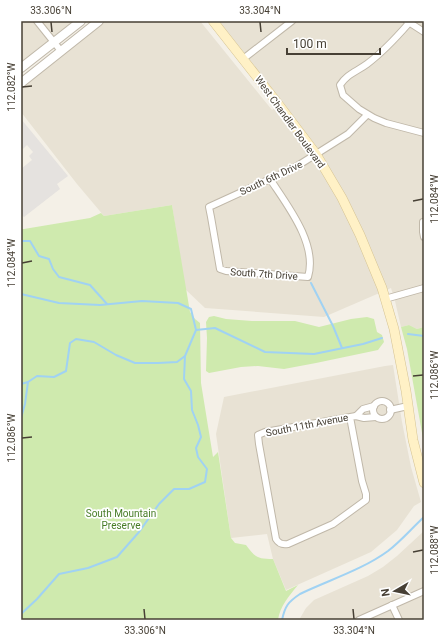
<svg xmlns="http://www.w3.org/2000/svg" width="445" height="641" font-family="Roboto,sans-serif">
  <rect width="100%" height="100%" fill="#f4f0e7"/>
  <g fill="#e8e2d4">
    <path d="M21 21H74L21 62Z"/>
    <path d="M105 21H200L272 110 279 105 213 21H424V327L417 329 409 325 401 327 395 301 391 288 324 317 205 308 185 289 172 205 104 216 77 184 21 112V87Z"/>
    <path d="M393 365 402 422 411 467 421 502 414 506 397 530 371 552 286 590 273 559 267 534 231 538 216 434 224 397 385 366Z"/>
    <path d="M424 531V620H299L306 608 314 600 368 576 383 567 397 556Z"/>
  </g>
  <g fill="#cfeaae">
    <path d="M172 205 190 312 195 319 200 323 201 383 213 457 218 452 231 538 235 543 246 545C255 557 257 559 273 559L286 591 298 585C289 596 280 606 278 620H21V229H24L90 218 101 213 104 216Z"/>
    <path d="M214 316 226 319 252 321H295L319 327 351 319 367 317 374 319 377 332 382 335 384 342 378 350 316 363 284 369 258 366 241 367 209 373 206 371 207 338 206 322 209 317Z"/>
    <path d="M409 325 417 329 424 327V444L407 349 401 327Z"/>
  </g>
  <path fill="#e5e2df" d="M21 119 68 176 57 184 60 189 24 217 21 214V169L32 160 29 156 33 152 27 145 23 149 21 146Z"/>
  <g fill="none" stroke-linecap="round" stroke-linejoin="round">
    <g stroke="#a0d2f3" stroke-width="2">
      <path d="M21 241H30L39 256 49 259 53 269 59 277 90 285 107 304"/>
      <path d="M311 283 333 326 342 348"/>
      <path d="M21 294 59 303 100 305 142 301 178 303 191 309 196 330 215 328 265 352 314 354 363 344 382 338"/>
      <path d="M408 334 424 336"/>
      <path d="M21 384 28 382"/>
      <path d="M21 418 25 404 28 382 37 376 54 377 66 371 70 343 76 339 94 342 116 355 135 363H158L177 362 185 356 196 330"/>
      <path d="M21 614 37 599 59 574 88 568 117 557 139 532 159 504 174 489H189L205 482 207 469 198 457 196 448 201 437 198 425 192 410 191 391 184 379 185 356"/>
      <path d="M282 620C285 606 288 602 300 594 329 580 362 570 388 551 401 541 412 528 424 517"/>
    </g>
    <g stroke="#c0b8a9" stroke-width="8">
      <g id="minor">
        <path d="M37 21 61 51"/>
        <path d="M407 21 424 32"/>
        <path d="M409 23C396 38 383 52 367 64 356 72 347 74 340 85L343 95 359 109 374 118 386 123 424 133"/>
        <path d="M243 59 292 21"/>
        <path d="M270 179C287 205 318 244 308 277L226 271 220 269 211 217 209 207 294 168 348 134 367 115"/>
        <path d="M423 222V232L424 237"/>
        <path d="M385 299 424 288"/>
        <circle cx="382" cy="410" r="9"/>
        <path d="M390 410 408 406"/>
        <path d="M356 416 363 409 374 406"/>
        <path d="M350 417 362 481 366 494V500L333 524 288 544C283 545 279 544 276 539L259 444 258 435 265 432 356 416 364 418 376 417"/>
        <path d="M392 605 399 620"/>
        <path d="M359 620 424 591"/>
      </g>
    </g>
    <g stroke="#c0b8a9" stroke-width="10">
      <g id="tertiary">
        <path d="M21 68 81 21"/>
        <path d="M21 83 99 21"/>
      </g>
    </g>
    <g stroke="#d6c494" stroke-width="10">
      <path id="secondary" d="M213 21 279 105 316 154 342 198 360 235 382 288 394 329 406 391 413 440 424 483"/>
    </g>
    <use href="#minor" stroke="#fff" stroke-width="6"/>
    <use href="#tertiary" stroke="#fff" stroke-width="8"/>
    <use href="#secondary" stroke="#fff1c6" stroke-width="9"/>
  </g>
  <path fill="none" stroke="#474035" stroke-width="1.5" d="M51 22 52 32M260 22 261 32M22 87 32 86M413 201 423 199M22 263 32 261M413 376 423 375M22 438 32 437M413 552 423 550M144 609 145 619M353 609 354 619"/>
  <g text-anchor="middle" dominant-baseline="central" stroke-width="3.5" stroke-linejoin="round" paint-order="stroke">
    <g font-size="10" fill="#474035" stroke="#fff">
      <text transform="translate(290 122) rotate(54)">West Chandler Boulevard</text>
      <text transform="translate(271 178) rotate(-25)">South 6th Drive</text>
      <text transform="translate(264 274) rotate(4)">South 7th Drive</text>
      <text transform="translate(307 425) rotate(-11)">South 11th Avenue</text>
    </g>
    <g font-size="10" fill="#477c26" stroke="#fff">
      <text x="121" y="513">South Mountain<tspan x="121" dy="12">Preserve</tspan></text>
    </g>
  </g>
  <rect width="445" height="641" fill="none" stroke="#ffffff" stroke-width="44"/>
  <g transform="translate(395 591) rotate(261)" stroke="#ffffff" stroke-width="3" paint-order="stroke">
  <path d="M0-3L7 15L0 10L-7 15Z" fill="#474035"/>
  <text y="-6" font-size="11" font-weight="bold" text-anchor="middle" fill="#474035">N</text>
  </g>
  <path d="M287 48v6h93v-6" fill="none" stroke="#474035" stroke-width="2"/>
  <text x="293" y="48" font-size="12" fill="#474035" stroke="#ffffff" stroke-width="3" paint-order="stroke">100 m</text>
  <rect x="22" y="22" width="401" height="597" fill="none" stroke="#474035" stroke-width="1.5"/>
  <g font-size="10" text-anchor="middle" fill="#474035">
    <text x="51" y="14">33.306°N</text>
    <text x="260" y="14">33.304°N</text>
    <text transform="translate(11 87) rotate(-90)" y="4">112.082°W</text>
    <text transform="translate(434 199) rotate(-90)" y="4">112.084°W</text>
    <text transform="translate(11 263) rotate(-90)" y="4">112.084°W</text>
    <text transform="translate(434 375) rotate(-90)" y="4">112.086°W</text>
    <text transform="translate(11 438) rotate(-90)" y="4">112.086°W</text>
    <text transform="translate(434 550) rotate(-90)" y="4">112.088°W</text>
    <text x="145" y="634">33.306°N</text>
    <text x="354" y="634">33.304°N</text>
  </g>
</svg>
